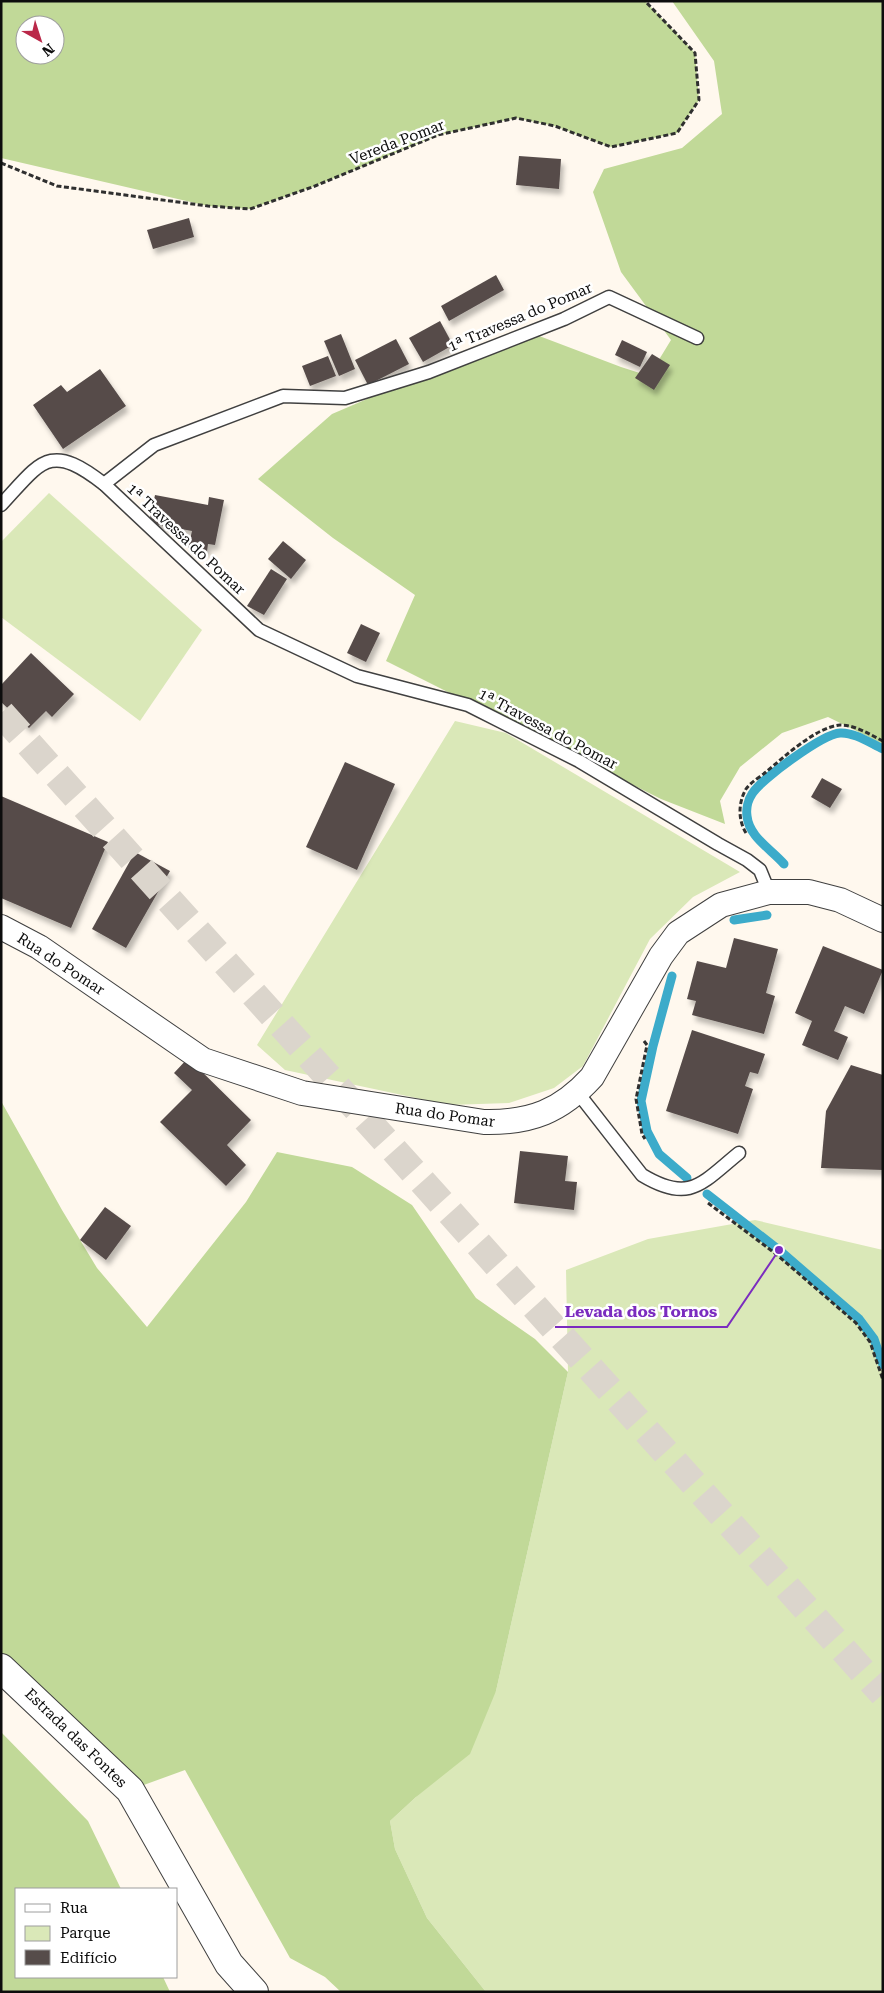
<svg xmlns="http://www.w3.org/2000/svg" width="884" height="1993" font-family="'Roboto Serif',serif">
  <defs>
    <filter id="shadow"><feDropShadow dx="3" dy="5.5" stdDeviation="2.5" flood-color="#0004"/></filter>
  </defs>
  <rect width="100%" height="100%" fill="#fff8ee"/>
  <g fill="#dae8b8">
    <path d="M49 493 202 630 140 721 1 617V542Z"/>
    <path d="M455 721 506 733 740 872 693 897 650 939 583 1066 554 1088 509 1103 449 1105 285 1070 257 1045Z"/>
    <path d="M755 1220 883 1250V1992H486L427 1918 395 1849 390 1821 416 1797 496 1691 568 1372 566 1270 648 1239Z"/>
  </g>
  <g fill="#c1d998" fill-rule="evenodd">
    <path d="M1 1H645L695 53 699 100 677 133 611 147 555 126 516 118 438 135 315 186 250 209 208 206 1 158ZM25 25H55V55H25Z"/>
    <path d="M672 1H883V744L828 717 782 733 740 767 720 801 725 824 661 799 386 661 415 595 333 538 258 479 332 414 526 331 621 367 649 376 671 340 621 272 593 192 604 169 682 148 722 114 714 61Z"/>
    <path d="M1 1101 62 1210 97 1268 147 1327 246 1202 277 1152 352 1167 412 1205 476 1298 535 1339 568 1372 496 1691 470 1754 416 1797 390 1821 395 1849 427 1918 486 1992H341L325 1977 290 1958 185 1770 130 1790 1 1668Z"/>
    <path d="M1 1732 88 1821 121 1889H16V1977H163L170 1992H1Z"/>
  </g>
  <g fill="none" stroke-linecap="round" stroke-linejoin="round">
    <g stroke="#3cabca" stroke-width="9">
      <path d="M784 864C771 849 749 837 747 816 746 809 748 800 752 794 761 779 823 734 840 733 854 732 870 743 883 749"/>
      <path d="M734 920 767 915"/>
      <path d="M672 976 653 1046 641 1101 647 1131 659 1154 687 1178"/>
      <path d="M707 1194 779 1250 859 1319 874 1339 883 1365"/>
    </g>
  </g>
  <g fill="#564c4a" filter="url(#shadow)">
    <path d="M519 156 561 159 559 189 516 185Z"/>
    <path d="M189 218 194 237 153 249 147 230Z"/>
    <path d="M496 275 504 290 449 321 441 306Z"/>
    <path d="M440 321 453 345 423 362 409 338Z"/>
    <path d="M341 334 355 369 339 376 324 341Z"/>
    <path d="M396 339 409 364 368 385 355 360Z"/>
    <path d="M622 340 647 352 640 367 615 355Z"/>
    <path d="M652 354 670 365 654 390 635 378Z"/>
    <path d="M328 356 336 376 310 386 302 366Z"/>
    <path d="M100 369 126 406 63 449 33 405 61 385 67 392Z"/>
    <path d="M155 495 208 505 209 497 224 500 215 545 208 544 207 552 188 548 192 531 149 523Z"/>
    <path d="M283 541 306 560 291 579 268 559Z"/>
    <path d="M271 569 287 579 264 615 247 606Z"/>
    <path d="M361 624 380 633 366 662 347 653Z"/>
    <path d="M31 653 74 694 52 717 46 711 29 728 1 702V685Z"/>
    <path d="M345 762 395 784 357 870 306 847Z"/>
    <path d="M822 778 842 789 830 808 811 797Z"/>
    <path d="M1 796 108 842 71 928 1 898Z"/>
    <path d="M135 852 170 871 126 948 92 929Z"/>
    <path d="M734 938 778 949 766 993 775 996 764 1034 692 1015 696 1001 687 999 697 961 726 968Z"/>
    <path d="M823 946 883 970 864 1014 845 1006 834 1031 848 1037 838 1060 802 1045 812 1021 795 1013Z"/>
    <path d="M692 1030 765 1054 758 1074 750 1072 745 1086 753 1089 738 1134 666 1111Z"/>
    <path d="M188 1058 251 1120 227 1145 246 1165 226 1186 160 1122 192 1090 174 1073Z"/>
    <path d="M851 1065 883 1075V1170L821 1168 826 1111Z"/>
    <path d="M520 1151 568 1156 565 1181 577 1182 574 1210 514 1203Z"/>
    <path d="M105 1207 131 1226 106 1260 80 1240Z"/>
  </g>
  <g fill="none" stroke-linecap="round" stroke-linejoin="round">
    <path stroke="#dbd5cc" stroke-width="28" stroke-dasharray="28 14" stroke-linecap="butt" d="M1 713 883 1694"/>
    <g stroke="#404040" stroke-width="15">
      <g id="service">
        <path d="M104 484 154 445 283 396 345 398 429 372 564 319 609 297 697 338"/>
        <path d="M1 505C41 462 49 441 104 484L259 630 357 676 468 705 579 761 718 844 747 860 760 870 769 892"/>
        <path d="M578 1093 642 1175C690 1204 702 1183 739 1153"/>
      </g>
    </g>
    <g stroke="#404040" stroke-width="26">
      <path id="minor" d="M1 927 39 947 203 1060 302 1093 484 1122C531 1123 561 1111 592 1077L661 956 678 933 721 905 769 892H809L840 900 883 920"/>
    </g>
    <g stroke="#404040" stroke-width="30">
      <path id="tertiary" d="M1 1668 130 1790 229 1964 254 1992"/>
    </g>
    <g stroke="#2f2f2f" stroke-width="3" stroke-dasharray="5 2.5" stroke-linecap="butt">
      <path d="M1 163 57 186 208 206 250 209 315 186 438 135 516 118 555 126 611 147 677 133 699 100 695 53 645 1"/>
      <path d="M746 833C738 820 738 803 746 789 751 782 760 777 766 772 784 757 816 727 840 725 855 725 869 734 883 741"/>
      <path d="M644 1041 647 1045 636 1099 642 1134 645 1139"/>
      <path d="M708 1203 776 1254 856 1323 870 1342 883 1380"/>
    </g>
    <use href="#service" stroke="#fff" stroke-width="12"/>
    <use href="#minor" stroke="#fff" stroke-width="24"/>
    <use href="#tertiary" stroke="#fff" stroke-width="28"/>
  </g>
  <g text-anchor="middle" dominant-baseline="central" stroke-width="5" stroke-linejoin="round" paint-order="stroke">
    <g font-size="15" fill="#0d0d0d" stroke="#fff">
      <text transform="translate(397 142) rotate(-21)">Vereda Pomar</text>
      <text transform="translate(520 317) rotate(-23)">1ª Travessa do Pomar</text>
      <text transform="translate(186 539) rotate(43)">1ª Travessa do Pomar</text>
      <text transform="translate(548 729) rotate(28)">1ª Travessa do Pomar</text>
      <text transform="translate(61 964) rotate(33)">Rua do Pomar</text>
      <text transform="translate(445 1115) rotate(8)">Rua do Pomar</text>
      <text transform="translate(76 1738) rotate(44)">Estrada das Fontes</text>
    </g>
  </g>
  <path fill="none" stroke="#7b2cbf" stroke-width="2" d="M779 1250L727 1327H555"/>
  <circle fill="#7b2cbf" stroke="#fff" stroke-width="2" cx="779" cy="1250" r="5"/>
  <g font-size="16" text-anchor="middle" font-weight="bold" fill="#7b2cbf" stroke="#fff" stroke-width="5" stroke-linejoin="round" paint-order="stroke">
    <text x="641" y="1317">Levada dos Tornos</text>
  </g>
  <rect width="884" height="1993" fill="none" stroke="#0d0d0d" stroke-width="5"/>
  <rect x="15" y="1888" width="162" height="90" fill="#ffffff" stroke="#9e9e9e"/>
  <rect x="25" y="1904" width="25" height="8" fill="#ffffff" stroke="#9e9e9e"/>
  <text x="60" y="1913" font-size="15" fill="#0d0d0d">Rua</text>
  <rect x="25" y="1926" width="25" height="15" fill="#dae8b8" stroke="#9e9e9e"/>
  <text x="60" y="1938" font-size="15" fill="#0d0d0d">Parque</text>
  <rect x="25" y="1950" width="25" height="15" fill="#564c4a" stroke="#9e9e9e"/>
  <text x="60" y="1963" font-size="15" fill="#0d0d0d">Edifício</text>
  <g transform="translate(40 40) rotate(141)"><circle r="24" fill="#ffffff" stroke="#9e9e9e"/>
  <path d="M0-4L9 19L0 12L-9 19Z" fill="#ba2849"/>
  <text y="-8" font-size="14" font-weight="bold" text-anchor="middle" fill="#0d0d0d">N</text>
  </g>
</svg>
